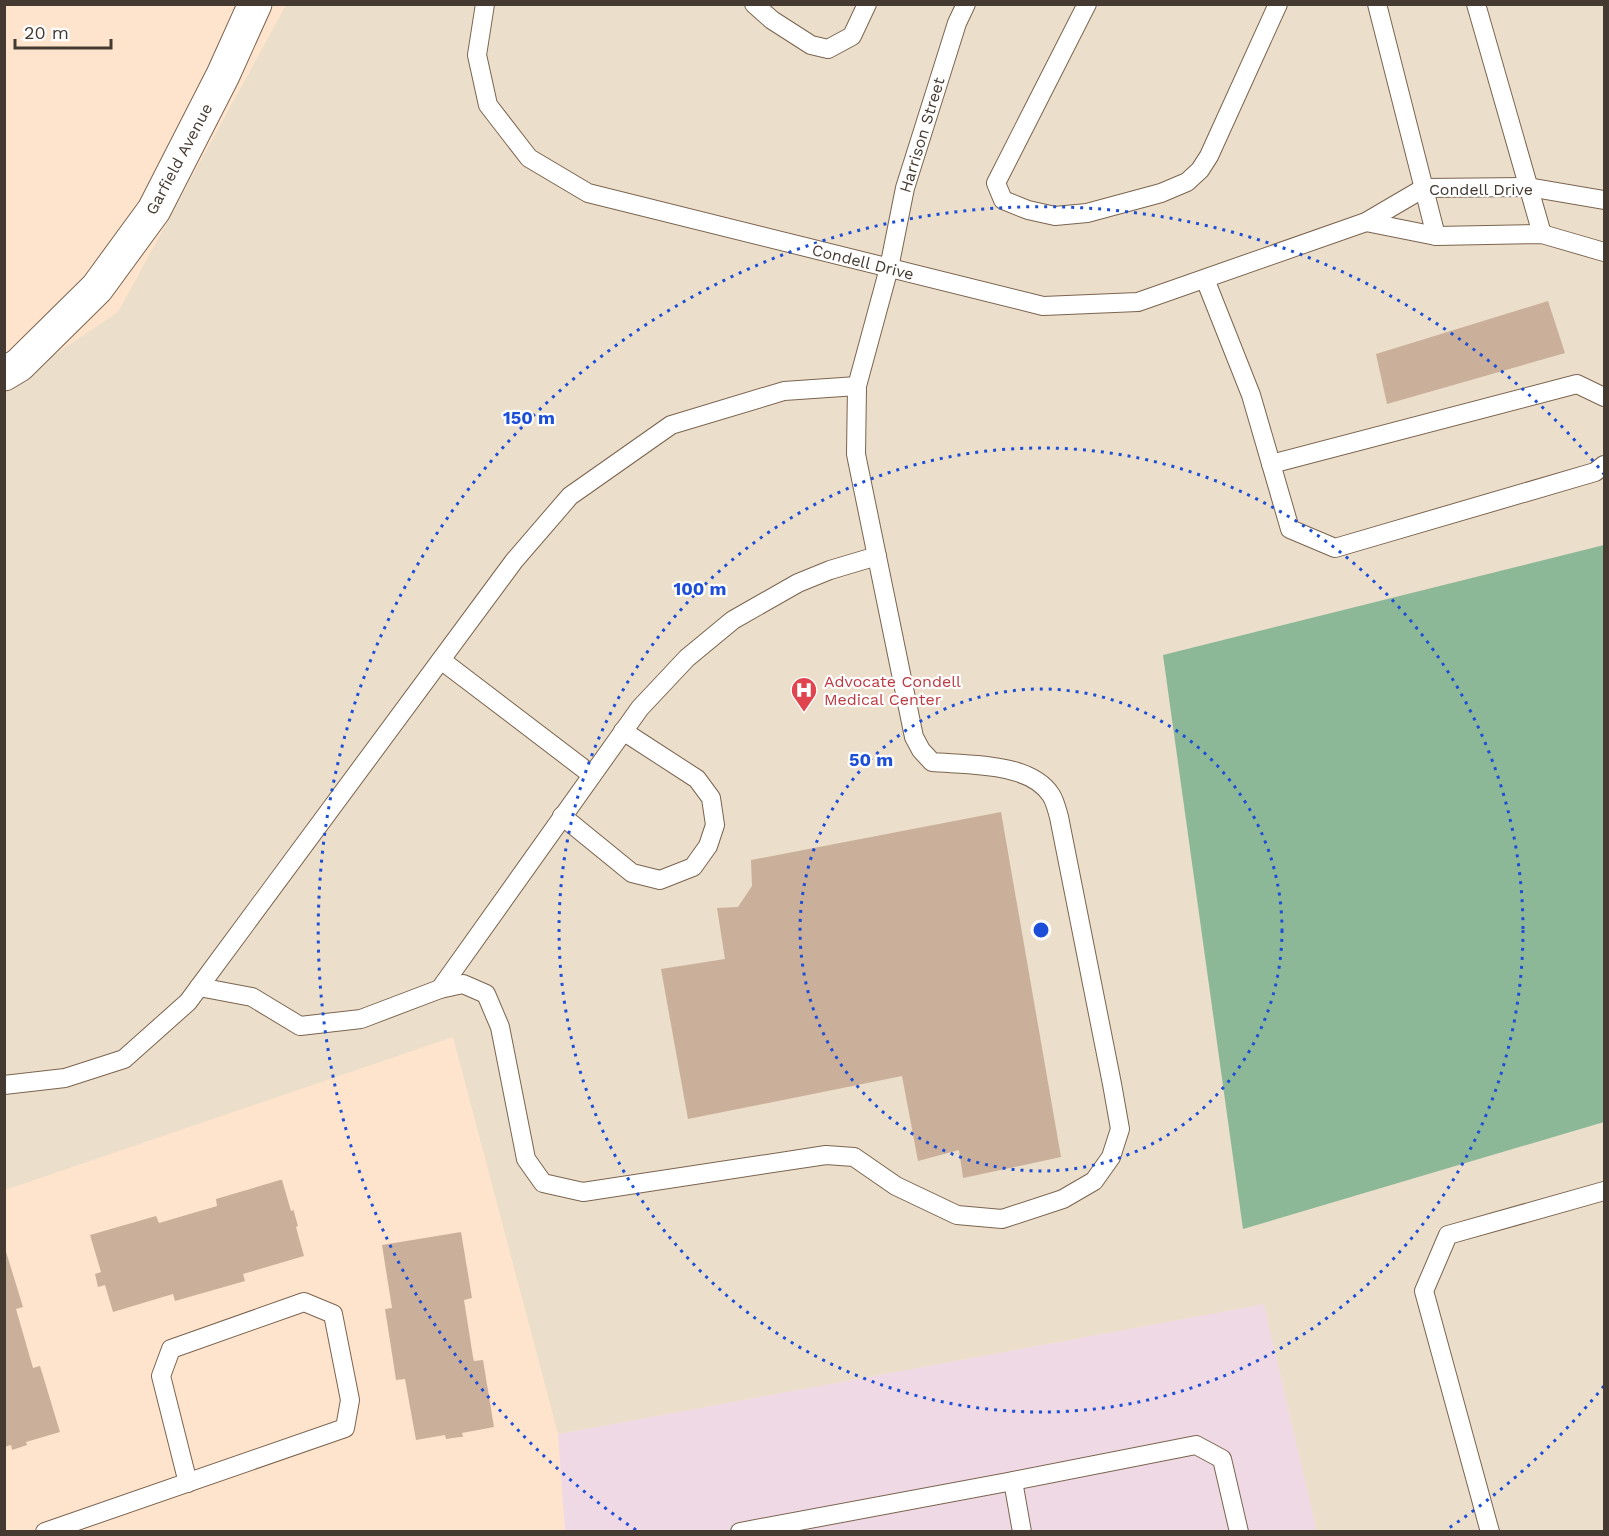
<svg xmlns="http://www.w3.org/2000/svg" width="1609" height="1536" font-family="'Work Sans',sans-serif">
  <rect width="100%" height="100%" fill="#ffe4cd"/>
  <path fill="#efd9e5" d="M1264 1304 1317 1531H563H565L558 1434Z"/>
  <path fill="#ebdeca" d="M286 5H1604V1531H1317L1264 1304 558 1434 453 1037 5 1190V388L118 312Z"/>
  <path fill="#8cb898" d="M1604 545V1122L1243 1229 1163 655Z"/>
  <g fill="#caaf9a">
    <path d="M1548 301 1565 353 1387 404 1376 354Z"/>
    <path d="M1001 812 1061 1157 963 1178 959 1150 918 1161 902 1076 688 1119 661 969 725 959 717 908 738 907 752 886 751 860Z"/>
    <path d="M280 1180H282L291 1211 294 1210V1212L298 1226 296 1227 304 1256 243 1274 245 1281 175 1301 173 1294 113 1312 105 1285 98 1287 95 1274 101 1272 90 1235 156 1216 159 1223 176 1218 217 1206 216 1199Z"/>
    <path d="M461 1232 472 1298 464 1300 473 1357 474 1361 483 1360 494 1427 462 1433 463 1437H460L446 1439 445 1435 416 1440 405 1379 396 1380 393 1360 385 1309 392 1308 382 1245Z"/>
    <path d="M4 1245 23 1307 16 1309 33 1368 40 1366 60 1432 26 1442 27 1445 12 1450 11 1445 4 1447Z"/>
  </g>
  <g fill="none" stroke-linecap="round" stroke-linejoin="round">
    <g stroke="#7b644f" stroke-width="20">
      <g id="lane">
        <path d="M485 4 477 55 488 105 529 158 588 193 1043 306 1138 302 1366 222 1424 188 1528 187 1604 200"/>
        <path d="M754 4 772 20 811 45 828 49 852 36 867 4"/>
        <path d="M1087 4 996 183 1003 200 1028 210 1055 216 1087 213 1161 193 1187 182 1200 170 1209 156 1278 4"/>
        <path d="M1377 4 1436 236"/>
        <path d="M1476 4 1542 234"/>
        <path d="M1366 222 1436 236 1542 234 1604 252"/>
        <path d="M1205 279 1251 395 1290 529 1335 548 1595 472 1604 465"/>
        <path d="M1271 464 1577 384 1604 397"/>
        <path d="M441 660 592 775"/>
        <path d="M562 816 632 873 660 880 693 867 708 846 715 825 711 798 697 779 623 731"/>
        <path d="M199 987 252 997 300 1026 361 1019 440 989 463 984 486 994 500 1027 526 1159 543 1183 583 1192 826 1155 854 1157 896 1186 957 1215 1002 1219 1063 1199 1094 1181 1111 1157 1120 1129 1112 1084 1059 817C1057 810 1055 801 1051 795 1030 762 967 765 932 762L921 750 914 737 858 464 856 454 857 386"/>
        <path d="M440 989 640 708 687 658 733 620 798 583 830 570 877 556"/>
        <path d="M4 1085 65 1078 124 1059 188 1002 514 561 570 496 671 425 784 391 857 386 889 268 905 188 957 23 966 4"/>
        <path d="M1013 1481 1022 1532"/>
        <path d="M45 1532 345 1428 350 1400 333 1314 304 1302 171 1349 161 1376 188 1483"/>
        <path d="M740 1532 1013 1481 1196 1445 1222 1459 1239 1532"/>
        <path d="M1490 1532 1424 1291 1448 1235 1604 1191"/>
      </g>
    </g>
    <g stroke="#7b644f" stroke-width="35">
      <path id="street" d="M4 374 19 365 97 288 154 210 223 75 255 4"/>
    </g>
    <use href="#lane" stroke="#fff" stroke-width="18"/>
    <use href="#street" stroke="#fff" stroke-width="33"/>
  </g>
  <g fill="none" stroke="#1d4ed8" stroke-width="3" stroke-dasharray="3 6">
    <circle cx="1041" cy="930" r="241"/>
    <circle cx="1041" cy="930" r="482"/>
    <path d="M1604 1386A724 724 0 0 1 1446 1530M636 1530A724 724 0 1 1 1604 474"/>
  </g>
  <defs>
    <g id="hospital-pin" transform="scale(1.35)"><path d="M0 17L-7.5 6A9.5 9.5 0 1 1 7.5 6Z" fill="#e0444e" stroke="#fff"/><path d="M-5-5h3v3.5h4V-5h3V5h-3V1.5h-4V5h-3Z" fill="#fff"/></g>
  </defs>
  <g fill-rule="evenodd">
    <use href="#hospital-pin" x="804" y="690"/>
  </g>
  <g text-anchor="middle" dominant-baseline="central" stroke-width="4.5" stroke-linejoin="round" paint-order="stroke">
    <g font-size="16" fill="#453a31" stroke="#fff">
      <text transform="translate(922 135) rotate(-73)">Harrison Street</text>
      <text transform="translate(179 159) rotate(-62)">Garfield Avenue</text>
      <text x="1481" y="189">Condell Drive</text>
      <text transform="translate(863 262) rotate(14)">Condell Drive</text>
    </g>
    <g font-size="16" fill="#be3a42" stroke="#fff" text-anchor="start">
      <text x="824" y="681">Advocate Condell<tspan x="824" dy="18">Medical Center</tspan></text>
    </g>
  </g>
  <circle cx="1041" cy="930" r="9" fill="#1d4ed8" stroke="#fff" stroke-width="3"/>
  <g font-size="18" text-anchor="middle" font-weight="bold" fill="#1d4ed8" stroke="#fff" stroke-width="4.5" stroke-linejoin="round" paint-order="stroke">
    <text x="529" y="424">150 m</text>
    <text x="700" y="595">100 m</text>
    <text x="871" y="766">50 m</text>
  </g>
  <rect width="1609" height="1536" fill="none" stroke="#453a31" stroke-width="12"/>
  <path d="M15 39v9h96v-9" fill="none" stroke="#453a31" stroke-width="3"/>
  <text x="24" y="39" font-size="18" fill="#453a31" stroke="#ffffff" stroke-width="4.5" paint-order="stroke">20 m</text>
</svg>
